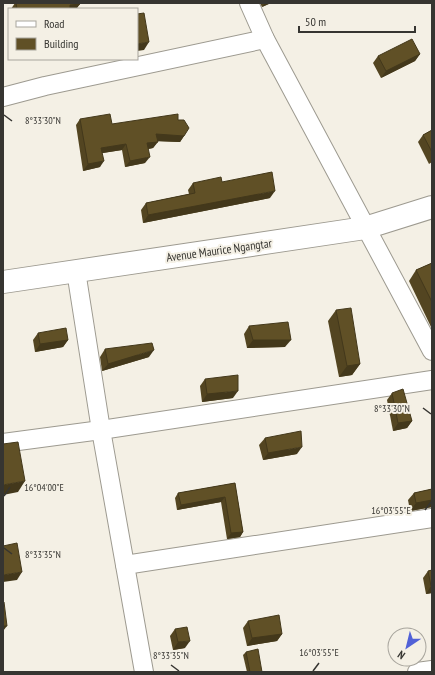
<svg xmlns="http://www.w3.org/2000/svg" width="435" height="675" font-family="'PT Sans Narrow',sans-serif">
  <rect width="100%" height="100%" fill="#f4f0e5"/>
  <g fill="none" stroke-linecap="round" stroke-linejoin="round">
    <g stroke="#9d9a90" stroke-width="20">
      <g id="street">
        <path d="M249 3 265 39 432 351"/>
        <path d="M3 97 45 86 265 39"/>
        <path d="M76 271 101 430 144 672"/>
        <path d="M3 443 101 430 432 380"/>
        <path d="M125 565 432 518"/>
        <path d="M417 672 432 670"/>
      </g>
    </g>
    <g stroke="#9d9a90" stroke-width="24">
      <path id="secondary" d="M3 282 365 228 432 207"/>
    </g>
    <use href="#street" stroke="#fff" stroke-width="18"/>
    <use href="#secondary" stroke="#fff" stroke-width="22"/>
  </g>
  <g fill="#534521">
    <path d="M15 3H80V4L76 9H11Z"/>
    <path d="M260 3H271L262 7Z"/>
    <path d="M420 54 415 61 381 78 373 63 378 56Z"/>
    <path d="M80 119 112 124 178 120 184 136 180 142 158 141 153 148 148 149 145 163 125 167 122 150 102 153 100 167 83 171 76 125Z"/>
    <path d="M432 130V162L429 164 418 142 423 135Z"/>
    <path d="M222 182 270 198 143 223 141 210 146 203 189 194 188 190 193 183Z"/>
    <path d="M432 263V329L409 281 416 270Z"/>
    <path d="M336 310 360 364 352 375 339 377 328 321Z"/>
    <path d="M249 326 285 347 247 348 244 334Z"/>
    <path d="M38 333 68 340 63 347 35 352 33 340Z"/>
    <path d="M105 349 149 357 102 371 100 357Z"/>
    <path d="M205 379 233 398 202 402 200 386Z"/>
    <path d="M392 393 412 421 407 428 393 431 387 400Z"/>
    <path d="M265 438 297 454 263 460 259 445Z"/>
    <path d="M235 483 243 532 240 537 227 539 221 502 177 510 175 498 178 493Z"/>
    <path d="M432 489V507L410 511 408 500 414 493Z"/>
    <path d="M432 570V593L426 594 423 578 428 571Z"/>
    <path d="M248 621 282 634 277 641 247 646 243 628Z"/>
    <path d="M175 629 185 648 173 650 170 636Z"/>
    <path d="M246 652 262 672H247L243 655Z"/>
  </g>
  <g fill="#43381b">
    <path d="M265 3H271L262 7Z"/>
    <path d="M80 4 76 9H67L70 5Z"/>
    <path d="M149 42 144 50 137 51V44Z"/>
    <path d="M420 54 415 61 381 78 386 71Z"/>
    <path d="M156 134 184 136 180 142 152 141Z"/>
    <path d="M158 142 153 148 143 150 147 143Z"/>
    <path d="M126 144 122 150 97 154 101 148Z"/>
    <path d="M150 157 145 163 125 167 130 161Z"/>
    <path d="M104 161 100 167 83 171 88 164Z"/>
    <path d="M275 191 270 198 143 223 148 215Z"/>
    <path d="M68 340 63 347 35 352 40 344Z"/>
    <path d="M253 340H291L285 347 247 348Z"/>
    <path d="M154 350 149 357 102 371 108 364Z"/>
    <path d="M360 364 352 375 339 377 347 366Z"/>
    <path d="M238 391 233 398 202 402 207 394Z"/>
    <path d="M412 421 407 428 393 431 398 423Z"/>
    <path d="M302 447 297 454 263 460 268 453Z"/>
    <path d="M25 481 18 492 3 495V485Z"/>
    <path d="M225 497 221 502 177 510 181 505Z"/>
    <path d="M432 500V507L410 511 416 503Z"/>
    <path d="M243 532 240 537 227 539 231 533Z"/>
    <path d="M22 572 17 580 3 582V575Z"/>
    <path d="M431 586H432V593L426 594Z"/>
    <path d="M3 626H7L3 631Z"/>
    <path d="M282 634 277 641 247 646 252 638Z"/>
    <path d="M190 641 185 648 173 650 178 642Z"/>
  </g>
  <g fill="#605026" stroke="#43381b">
    <path d="M16 3H80V4L70 5V9H17Z"/>
    <path d="M144 13 149 42 137 44V14Z"/>
    <path d="M412 39 420 54 386 71 378 56Z"/>
    <path d="M110 114 112 124 178 114V120H184L189 128 184 136 156 134 158 142 147 143 150 157 130 161 126 144 101 148 104 161 88 164 80 119Z"/>
    <path d="M432 130V152L423 135Z"/>
    <path d="M272 172 275 191 148 215 146 203 195 193 193 183 221 177 222 182Z"/>
    <path d="M432 263V302L416 270Z"/>
    <path d="M351 308 360 364 347 366 336 310Z"/>
    <path d="M288 322 291 340H253L249 326Z"/>
    <path d="M66 328 68 340 40 344 38 333Z"/>
    <path d="M152 343 154 350 108 364 105 349Z"/>
    <path d="M238 375V391L207 394 205 379Z"/>
    <path d="M403 389 412 421 398 423 392 393Z"/>
    <path d="M301 431 302 447 268 453 265 438Z"/>
    <path d="M18 442 25 481 3 485V444Z"/>
    <path d="M235 483 243 532 231 533 225 497 181 505 178 493Z"/>
    <path d="M432 489V500L416 503 414 493Z"/>
    <path d="M17 543 22 572 3 575V546Z"/>
    <path d="M432 570V586H431L428 571Z"/>
    <path d="M3 602H4L7 626H3Z"/>
    <path d="M279 615 282 634 252 638 248 621Z"/>
    <path d="M187 627 190 641 178 642 175 629Z"/>
    <path d="M258 649 262 672H250L246 652Z"/>
  </g>
  <path fill="none" stroke="#363531" stroke-width="1.5" d="M4 115 12 121M423 408 431 414M4 496 10 487M425 510 431 502M4 548 12 554M171 665 179 671M313 671 319 663"/>
  <g text-anchor="middle" dominant-baseline="central" stroke-width="4" stroke-linejoin="round" paint-order="stroke">
    <g font-size="12" fill="#363531" stroke="#f4f0e5">
      <text transform="translate(219 250) rotate(-8)">Avenue Maurice Ngangtar</text>
    </g>
  </g>
  <g font-size="10" text-anchor="middle" fill="#363531" stroke="#f4f0e5" stroke-width="4" stroke-linejoin="round" paint-order="stroke">
    <text x="43" y="124">8°33'30"N</text>
    <text x="392" y="412">8°33'30"N</text>
    <text x="44" y="491">16°04'00"E</text>
    <text x="391" y="514">16°03'55"E</text>
    <text x="43" y="558">8°33'35"N</text>
    <text x="319" y="656">16°03'55"E</text>
    <text x="171" y="659">8°33'35"N</text>
  </g>
  <rect width="435" height="675" fill="none" stroke="#363531" stroke-width="8"/>
  <rect x="8" y="8" width="130" height="52" fill="#f4f0e5" stroke="#a8a59d"/>
  <rect x="16" y="21" width="20" height="6" fill="#ffffff" stroke="#a8a59d"/>
  <text x="44" y="28" font-size="12" fill="#363531">Road</text>
  <rect x="16" y="38" width="20" height="12" fill="#605026" stroke="#a8a59d"/>
  <text x="44" y="48" font-size="12" fill="#363531">Building</text>
  <g transform="translate(407 647) rotate(215)"><circle r="19" fill="#f4f0e5" stroke="#a8a59d"/>
  <path d="M0-3L7 15L0 10L-7 15Z" fill="#5161d7"/>
  <text y="-6" font-size="11" font-weight="bold" text-anchor="middle" fill="#363531">N</text>
  </g>
  <path d="M299 26v6h116v-6" fill="none" stroke="#363531" stroke-width="2"/>
  <text x="305" y="26" font-size="12" fill="#363531" stroke="#f4f0e5" stroke-width="3" paint-order="stroke">50 m</text>
</svg>
